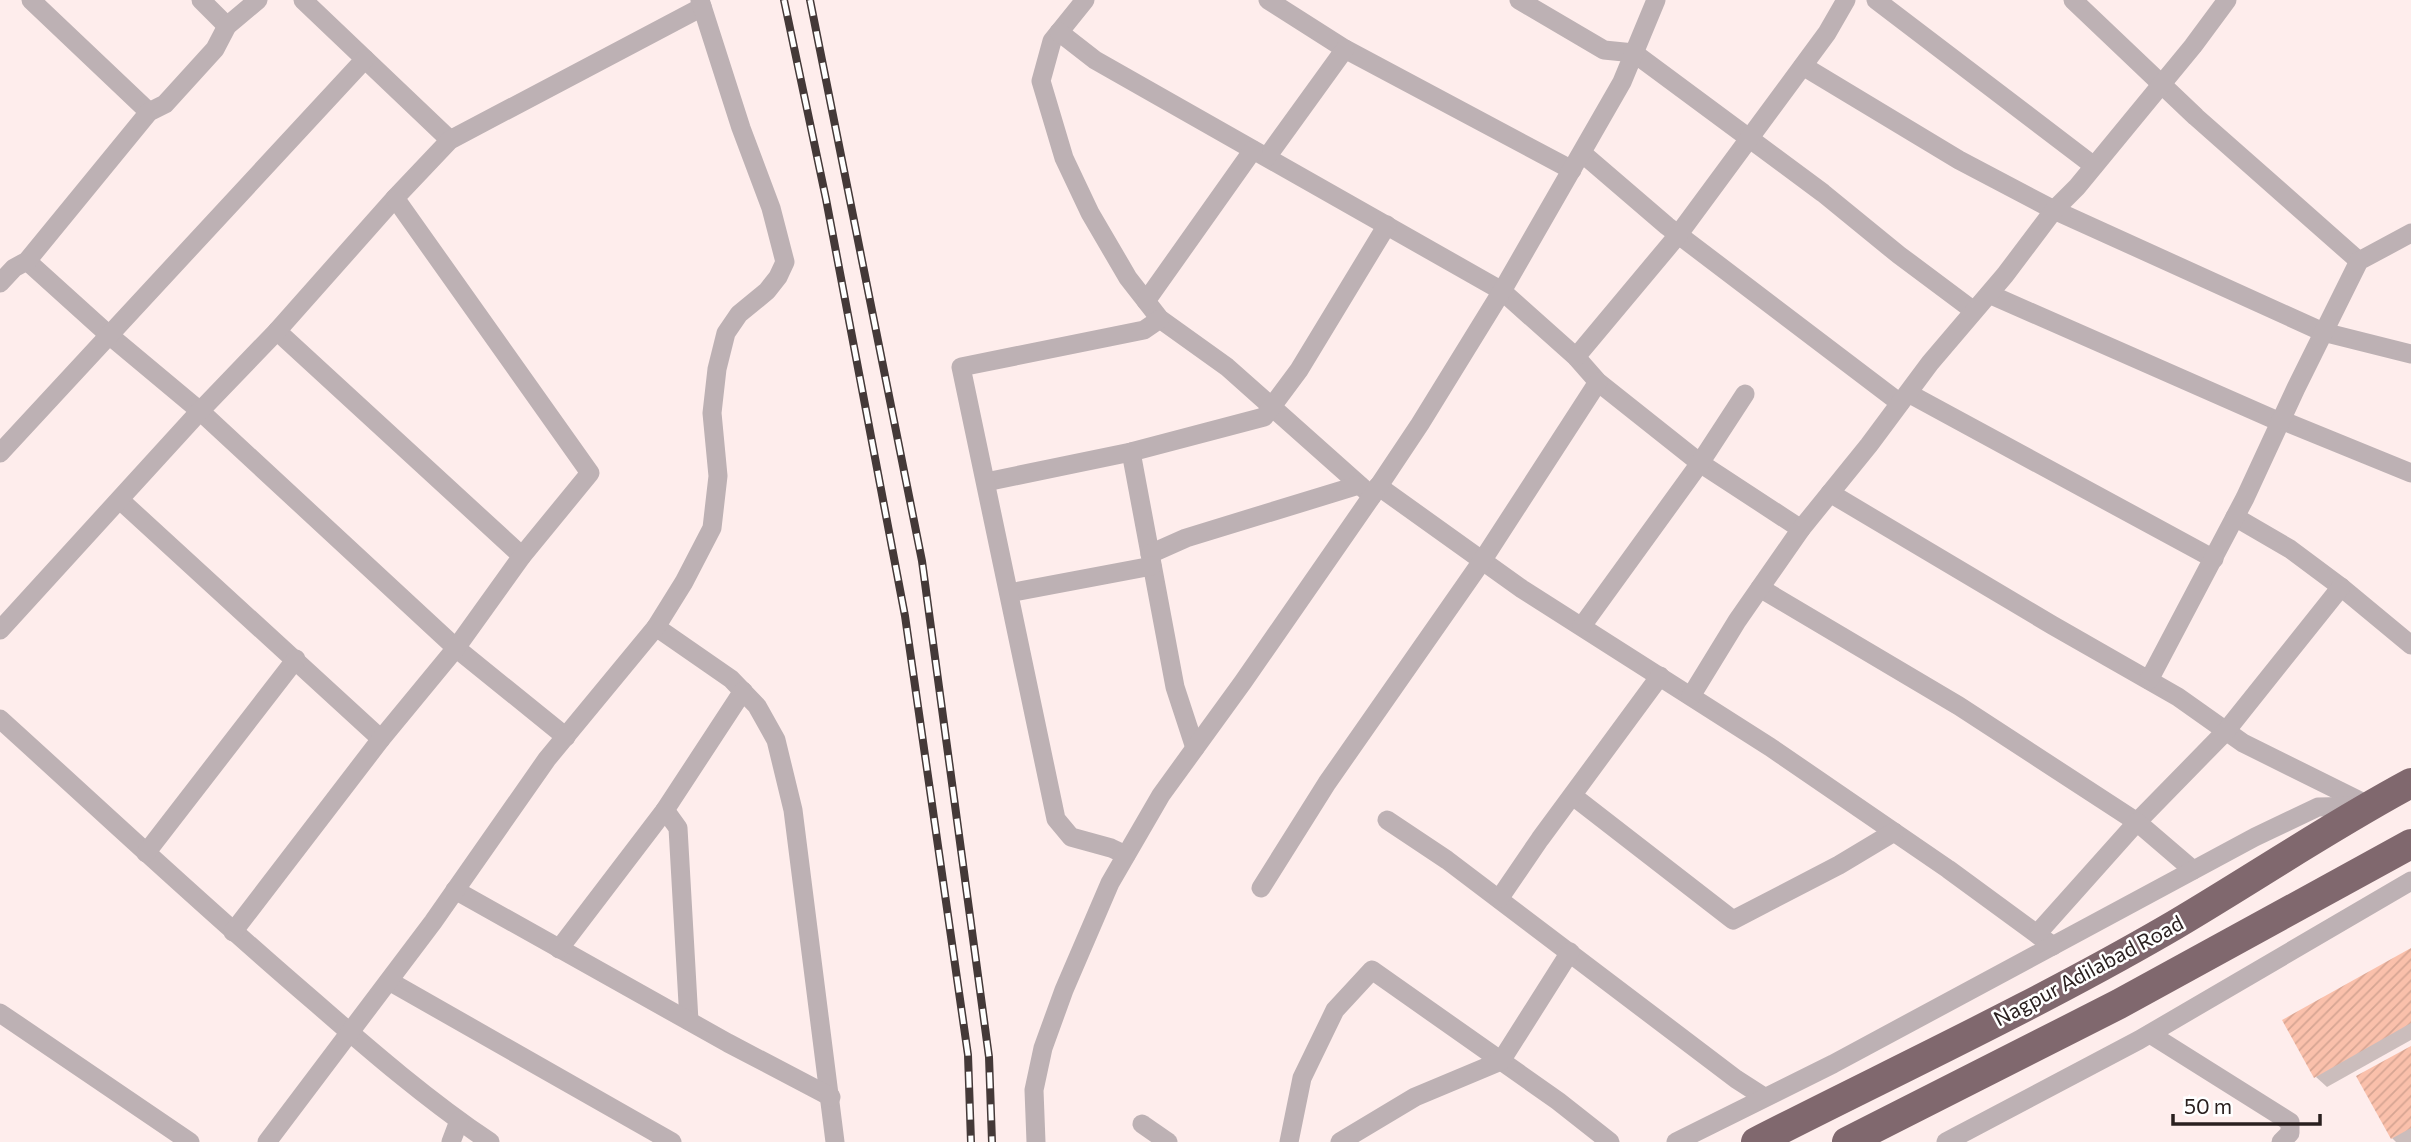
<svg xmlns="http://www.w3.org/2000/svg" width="2411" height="1142" font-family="Commissioner,sans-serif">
  <defs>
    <pattern id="building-hatch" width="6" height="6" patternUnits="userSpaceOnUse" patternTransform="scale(1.75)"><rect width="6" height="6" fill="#fac0ab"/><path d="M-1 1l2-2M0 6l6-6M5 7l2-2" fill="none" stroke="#d6a593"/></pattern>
  </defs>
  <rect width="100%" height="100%" fill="#feedec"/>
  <g fill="#0003">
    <path d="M2411 950V1040L2327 1087 2316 1077Z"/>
    <path d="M2411 1048V1142H2396L2392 1138Z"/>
  </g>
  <g fill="url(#building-hatch)">
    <path d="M2411 948V1023L2314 1078 2282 1020Z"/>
    <path d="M2411 1046V1128L2391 1139 2356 1076Z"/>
  </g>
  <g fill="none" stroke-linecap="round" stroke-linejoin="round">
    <g stroke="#bdb1b4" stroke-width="19">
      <path d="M31 0 149 112"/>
      <path d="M201 0 227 26"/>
      <path d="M303 0 450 140"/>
      <path d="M1085 0 1052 41 1041 81 1064 158 1090 213 1128 278 1160 319 1227 367 1372 496"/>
      <path d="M1268 0 1345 49 1572 170"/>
      <path d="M1519 0 1604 50 1634 53 1823 193 1899 255 1974 311"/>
      <path d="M1876 0 2094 166"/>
      <path d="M2073 0 2196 117 2359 261"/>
      <path d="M1059 32 1095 60 1502 291 1576 357 1598 382 1700 463 1801 529"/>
      <path d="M1803 66 1959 160 2054 210 2323 332 2411 354"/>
      <path d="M1582 153 1667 226 1900 403"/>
      <path d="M1267 157 1345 49"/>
      <path d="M27 261 109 335 200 411 456 648 566 737"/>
      <path d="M0 283 14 268 27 261 149 112 165 104 215 49 227 26 258 0"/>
      <path d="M1989 294 2280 422"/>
      <path d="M1146 301 1253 150"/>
      <path d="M277 331 522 556"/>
      <path d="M1576 357 1678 235 1827 33 1846 0"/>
      <path d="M1908 393 2214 559"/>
      <path d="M2281 420 2411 473"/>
      <path d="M1131 452 1175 687 1195 748"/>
      <path d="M0 453 365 59"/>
      <path d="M986 482 1131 452 1264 417 1299 370 1387 225"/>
      <path d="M1378 486 1522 589 1770 747 1948 869 2053 946"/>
      <path d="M1830 493 2052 625 2178 697 2243 743 2368 805"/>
      <path d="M120 500 381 739"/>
      <path d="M2235 517 2290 549 2341 587 2411 645"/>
      <path d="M1150 554 1186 538 1359 485"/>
      <path d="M1760 588 1959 706 2137 822 2226 731 2341 587"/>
      <path d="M1009 593 1152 566"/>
      <path d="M1582 626 1700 463 1745 394"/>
      <path d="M656 627 731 679 757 706 776 740 793 810 835 1142"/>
      <path d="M0 630 200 411 277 331 395 198 450 140 702 7"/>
      <path d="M2149 680 2245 498 2296 388 2359 261 2411 233"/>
      <path d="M1691 696 1737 621 1801 529 1869 445 1930 363 2005 275 2054 210 2077 187 2193 46 2227 0"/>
      <path d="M0 719C105 814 208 911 316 1003 372 1052 429 1101 490 1142"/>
      <path d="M1573 796 1733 920 1839 865 1894 832"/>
      <path d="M665 810 678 828 689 1021"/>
      <path d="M1387 820 1447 860 1736 1079 1764 1097"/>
      <path d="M146 853 296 659"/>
      <path d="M1126 855 1111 848 1071 837 1056 819 961 367 1144 330 1160 319"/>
      <path d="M1261 888 1327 783 1482 561 1598 382"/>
      <path d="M455 890 728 1043 831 1097"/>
      <path d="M1499 899 1540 839 1660 676"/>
      <path d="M233 932 381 739 456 648 522 556 590 473 395 198"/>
      <path d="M2037 934 2137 822 2193 870"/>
      <path d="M559 949 665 810 743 691"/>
      <path d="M389 981 672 1142"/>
      <path d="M0 1013 190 1142"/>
      <path d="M2150 1034 2290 1122V1133L2281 1142"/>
      <path d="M1142 1124 1168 1142"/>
      <path d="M267 1142 433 922 547 759 656 627 684 582 712 528 718 476 712 413 717 369 726 333 739 314 767 291 778 277 785 262 771 208 741 128 700 0"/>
      <path d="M451 1142 459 1121"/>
      <path d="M1036 1142 1034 1090 1043 1048 1064 990 1110 883 1161 795 1243 682 1372 496 1420 424 1502 291 1622 82 1656 0"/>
      <path d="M1289 1142 1302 1078 1335 1010 1372 970 1558 1101 1610 1142"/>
      <path d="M1340 1142 1415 1097 1501 1061 1570 952"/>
      <path d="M1676 1142 1833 1064 2255 837 2318 807 2364 806"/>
      <path d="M1946 1142 2139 1040 2411 881"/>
    </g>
    <g stroke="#80686e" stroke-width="30">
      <path d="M1756 1142C1893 1072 2033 1007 2166 930 2248 882 2327 828 2411 783"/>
      <path d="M1847 1142 2119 1004 2411 844"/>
    </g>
    <g stroke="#443938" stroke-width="8">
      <g id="rail">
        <path d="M784 0 826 199 905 616 968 1055 971 1142"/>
        <path d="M810 0 922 561 989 1057 992 1142"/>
      </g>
    </g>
    <use href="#rail" stroke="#fff" stroke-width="5" stroke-dasharray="16" stroke-linecap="butt"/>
  </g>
  <g text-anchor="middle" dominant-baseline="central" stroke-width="5" stroke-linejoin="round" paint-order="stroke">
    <g font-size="21" fill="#2a201f" stroke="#fff">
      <text transform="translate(2088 970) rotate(-28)">Nagpur Adilabad Road</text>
    </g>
  </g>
  <path d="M2173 1114v10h147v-10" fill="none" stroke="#2a201f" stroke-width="3.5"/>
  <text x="2184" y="1114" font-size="21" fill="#2a201f" stroke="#ffffff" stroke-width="5" paint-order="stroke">50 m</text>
</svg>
